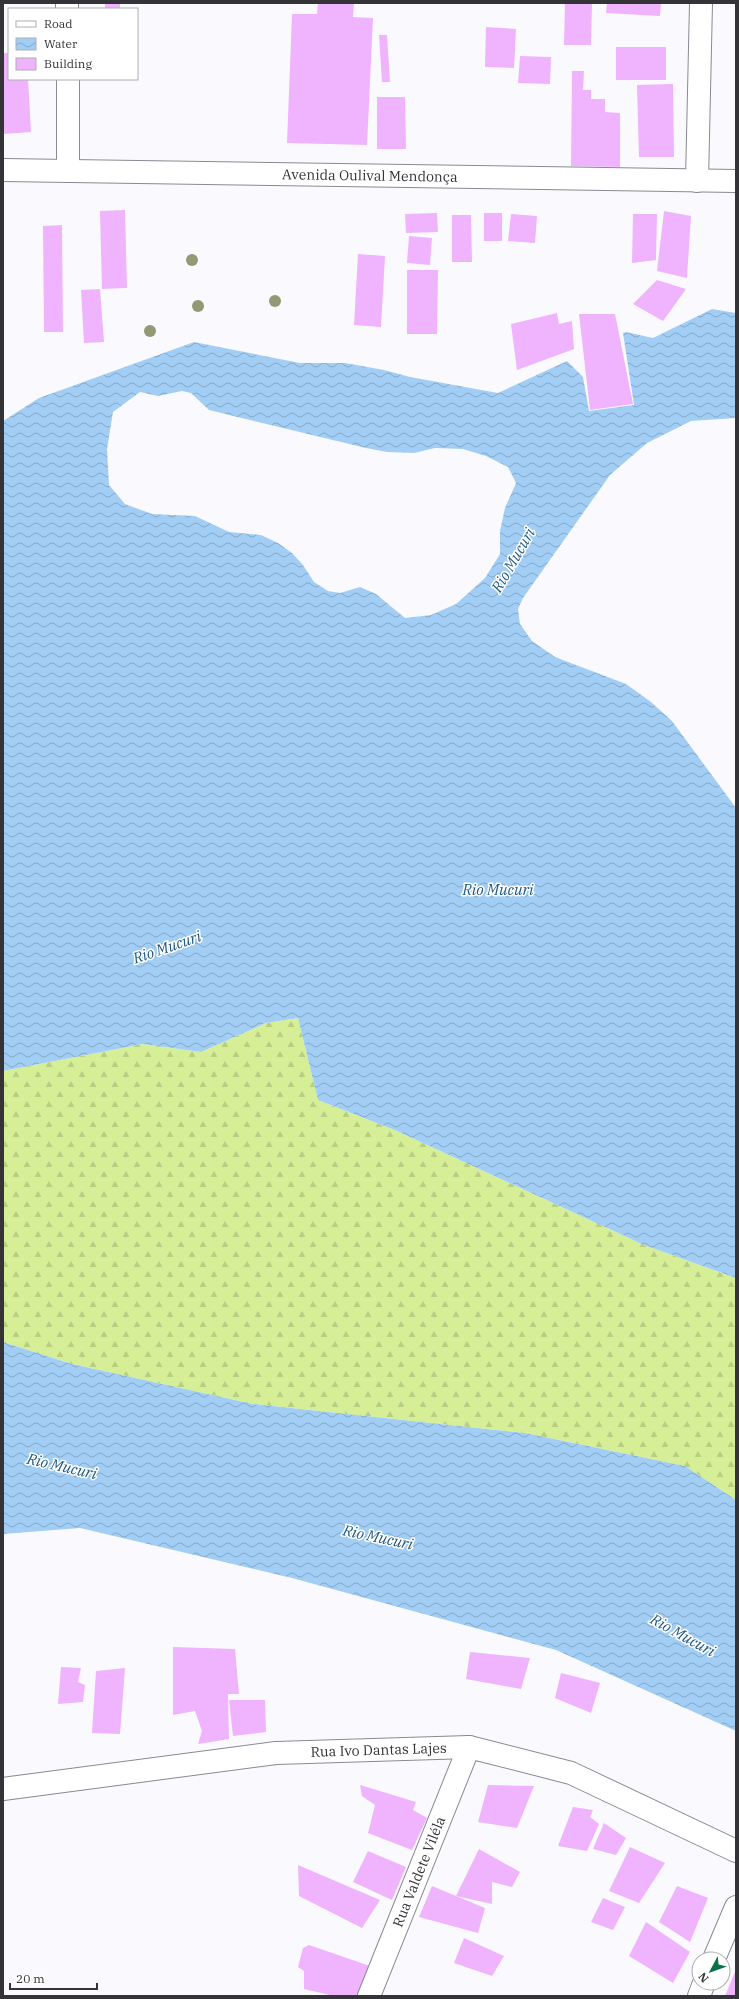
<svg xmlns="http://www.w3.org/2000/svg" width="739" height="1999" font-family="'IBM Plex Serif',serif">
  <defs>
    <pattern id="forest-firs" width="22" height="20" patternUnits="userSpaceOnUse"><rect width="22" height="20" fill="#d6ef97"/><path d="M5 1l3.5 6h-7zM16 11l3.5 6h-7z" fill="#b8ce83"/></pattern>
    <pattern id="water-waves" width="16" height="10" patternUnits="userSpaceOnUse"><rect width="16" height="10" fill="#a2cef5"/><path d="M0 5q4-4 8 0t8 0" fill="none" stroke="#85a8c7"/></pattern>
  </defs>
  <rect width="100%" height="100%" fill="#fafafe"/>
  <path fill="url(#forest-firs)" d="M298 1018 318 1100 397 1131 644 1245 736 1278V1500L685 1466 525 1433 253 1404 72 1364 3 1342V1071L143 1044 201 1052 266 1023Z"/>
  <g fill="url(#water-waves)" fill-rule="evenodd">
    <path d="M712 309 736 313V418L691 421 647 443 610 475 523 598 518 609 520 624 532 641 555 657 626 684 651 702 672 721 736 808V1278L644 1245 397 1131 318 1100 298 1018 266 1023 201 1052 143 1044 3 1071V421L39 398 194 342 300 363H345L384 370 410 377 498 393 567 361 583 377 589 411 634 405 623 333 626 332 653 338ZM182 391 191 393 209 410 366 448 387 452 414 453 435 448 463 449 486 456 508 467 516 483 505 508 500 531V554L485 578 456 604 431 615 405 618 376 594 360 587 340 593 328 591 314 582 303 565 292 553 278 543 261 535 229 532 195 516 152 514 125 504 109 485 107 449 113 412 140 392 158 396Z"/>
    <path d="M3 1342 72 1364 253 1404 525 1433 685 1466 736 1500V1731L556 1650 292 1578 80 1528 3 1534Z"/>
  </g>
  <g fill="#f0b3fe">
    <rect x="105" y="3" width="15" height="6"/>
    <path d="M318 3H354L353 17 373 18 367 145 287 143 292 14H317Z"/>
    <path d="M565 3H592L591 45H564Z"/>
    <path d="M607 3H661L660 16 606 13Z"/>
    <path d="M486 27 516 29 514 68 485 67Z"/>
    <path d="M379 35H387L390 82H382Z"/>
    <rect x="616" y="47" width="50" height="33"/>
    <path d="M3 53H9V79H28L31 132 3 134Z"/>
    <path d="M520 56 551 57 550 84 518 83Z"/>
    <path d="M572 71H584L583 90H591V99H605V112L620 113V167L571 166Z"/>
    <path d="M673 84 674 157H639L637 85Z"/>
    <path d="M377 97H405L406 149H377Z"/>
    <path d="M125 210 127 288 102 289 100 211Z"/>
    <path d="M664 211 691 216 687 278 657 271Z"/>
    <path d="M437 213 438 232 406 233 405 214Z"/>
    <rect x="484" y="213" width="18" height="28"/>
    <path d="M511 214 537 216 535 243 508 241Z"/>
    <path d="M633 214H657L656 260 632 263Z"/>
    <path d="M452 215H471L472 262H452Z"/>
    <path d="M62 225 63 332H44L43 226Z"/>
    <path d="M409 236 432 238 430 265 407 263Z"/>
    <path d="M358 254 385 256 381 327 354 325Z"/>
    <path d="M407 270H438L437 334H407Z"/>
    <path d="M657 280 686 289 663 321 633 304Z"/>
    <path d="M100 289 104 342 84 343 81 290Z"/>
    <path d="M557 313 559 324 572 321 574 349 517 370 511 324Z"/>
    <path d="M579 314H615L633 404 590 410Z"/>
    <path d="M173 1647 235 1649 239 1694H228L229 1739 198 1744 202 1731 195 1711 173 1715Z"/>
    <path d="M470 1652 530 1658 521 1689 466 1679Z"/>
    <path d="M61 1667 81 1668 78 1682 85 1685 83 1702 58 1704Z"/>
    <path d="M125 1668 120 1734 92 1733 96 1671Z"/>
    <path d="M561 1673 600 1683 591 1713 555 1698Z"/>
    <path d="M229 1700H265L266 1732 233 1736Z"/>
    <path d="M360 1785 416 1802 413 1810 427 1818 412 1850 368 1833 375 1805 362 1796Z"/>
    <path d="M488 1785 534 1786 517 1828 478 1822Z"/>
    <path d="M573 1807 593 1810 590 1817 599 1824 587 1851 558 1846Z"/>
    <path d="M604 1823 626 1838 616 1855 593 1849Z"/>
    <path d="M630 1847 665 1863 639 1903 609 1891Z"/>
    <path d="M479 1849 520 1872 512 1887 492 1882V1904L456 1896Z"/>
    <path d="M368 1851 406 1867 392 1900 353 1882Z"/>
    <path d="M298 1865 380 1900 362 1928 299 1896Z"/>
    <path d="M432 1886 485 1908 478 1933 419 1917Z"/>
    <path d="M677 1886 708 1898 690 1942 659 1922Z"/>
    <path d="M603 1898 625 1907 613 1930 591 1922Z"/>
    <path d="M646 1922 690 1952 673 1983 629 1956Z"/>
    <path d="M464 1938 504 1956 492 1976 454 1963Z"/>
    <path d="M309 1945 370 1966 360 1996H334L304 1989V1971L298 1967 303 1948Z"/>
    <path d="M735 1972 736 1996H725Z"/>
  </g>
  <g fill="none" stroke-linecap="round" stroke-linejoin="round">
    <g stroke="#898992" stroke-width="24">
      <g id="minor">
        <path d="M67 3V9"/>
        <path d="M68 79V171"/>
        <path id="s1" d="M3 170 736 181"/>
        <path d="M697 181 701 3"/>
        <path id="s2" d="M3 1789 276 1753 469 1747 571 1773 736 1851"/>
        <path d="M714 1959 736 1907"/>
        <path id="s3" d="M369 1996 469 1747"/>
        <path d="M699 1996 704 1983"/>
      </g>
    </g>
    <use href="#minor" stroke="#fff" stroke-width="22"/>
  </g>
  <g fill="#929a75">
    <circle cx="192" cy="260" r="6"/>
    <circle cx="275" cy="301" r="6"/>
    <circle cx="198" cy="306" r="6"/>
    <circle cx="150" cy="331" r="6"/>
  </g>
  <g text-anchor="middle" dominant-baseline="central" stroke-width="3" stroke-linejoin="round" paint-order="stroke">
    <g font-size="14" fill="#343438" stroke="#fff">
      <text stroke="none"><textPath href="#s1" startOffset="367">Avenida Oulival Mendonça</textPath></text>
      <text stroke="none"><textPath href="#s2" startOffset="378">Rua Ivo Dantas Lajes</textPath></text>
      <text stroke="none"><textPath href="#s3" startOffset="134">Rua Valdete Viléla</textPath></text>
    </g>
    <g font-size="15" font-style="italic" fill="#205781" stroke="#fff">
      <text transform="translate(513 560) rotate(-60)">Rio Mucuri</text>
      <text x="498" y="889">Rio Mucuri</text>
      <text transform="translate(167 947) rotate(-19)">Rio Mucuri</text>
      <text transform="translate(62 1466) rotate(13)">Rio Mucuri</text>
      <text transform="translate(378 1537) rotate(12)">Rio Mucuri</text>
      <text transform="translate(683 1635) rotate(29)">Rio Mucuri</text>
    </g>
  </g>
  <rect width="739" height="1999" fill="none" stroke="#343438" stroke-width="8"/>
  <rect x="8" y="8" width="130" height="72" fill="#ffffff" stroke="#aeaeaf"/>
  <rect x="16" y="21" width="20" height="6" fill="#ffffff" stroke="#aeaeaf"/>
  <text x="44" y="28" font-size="12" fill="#343438">Road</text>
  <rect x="16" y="38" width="20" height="12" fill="url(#water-waves)" stroke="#aeaeaf"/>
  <text x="44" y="48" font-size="12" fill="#343438">Water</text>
  <rect x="16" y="58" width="20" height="12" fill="#f0b3fe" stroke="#aeaeaf"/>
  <text x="44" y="68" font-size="12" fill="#343438">Building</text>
  <g transform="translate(711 1971) rotate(229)"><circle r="19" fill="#ffffff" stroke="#aeaeaf"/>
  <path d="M0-3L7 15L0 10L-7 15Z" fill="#087148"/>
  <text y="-6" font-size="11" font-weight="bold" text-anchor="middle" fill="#343438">N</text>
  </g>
  <path d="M10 1983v6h87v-6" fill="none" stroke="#343438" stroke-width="2"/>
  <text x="16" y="1983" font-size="12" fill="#343438" stroke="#ffffff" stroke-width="3" paint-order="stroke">20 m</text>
</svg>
